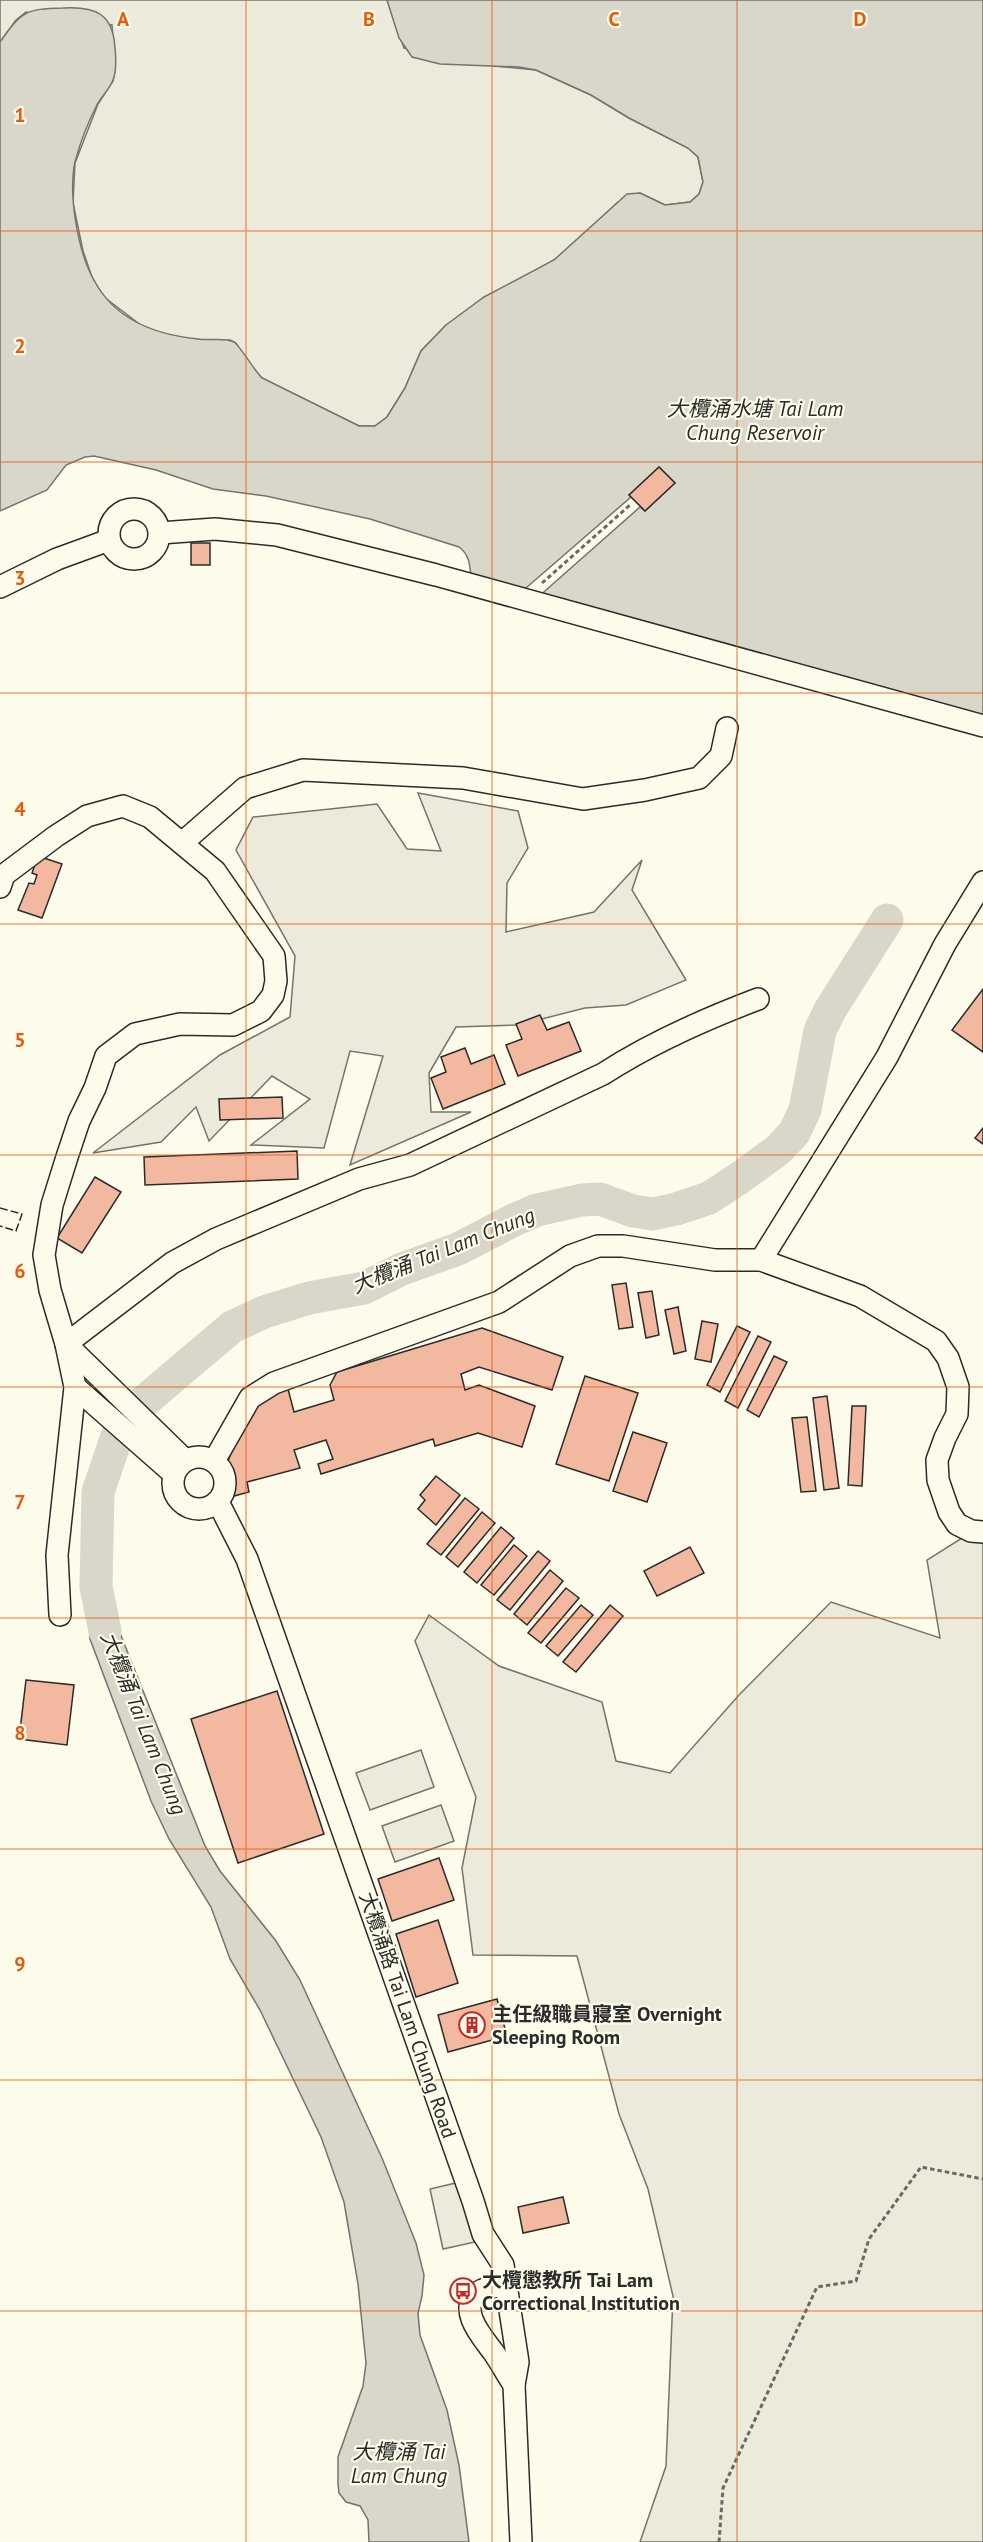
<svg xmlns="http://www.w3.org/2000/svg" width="983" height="2542" font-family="'PT Sans','Noto Sans TC',sans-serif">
  <rect width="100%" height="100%" fill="#fdfbea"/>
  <g fill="#ecebdb" stroke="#74746e" stroke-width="1.5">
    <path d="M0 0H387L404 48 494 66 536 70 591 95 629 118 688 148 698 157 703 182 699 194 690 202 665 205 640 193 617 203 573 245 554 260 446 325 421 351 405 388 387 417 375 426H359L262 378 250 365 236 343 230 340H199L166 335 146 329 104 297 93 280 83 251 73 203 75 163 98 104 113 81 115 71 112 25 26 12 16 20 0 42Z"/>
    <path d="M418 793 518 811 528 848 507 883 506 932 594 912 642 860 632 890 686 980 626 1005 585 1008 518 1025 456 1027 429 1073 431 1112H471L350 1165 383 1056 350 1051 324 1148 251 1145 310 1099 272 1076 209 1141 196 1107 161 1142 93 1153 220 1055 290 1017 295 956 236 850 253 817 377 804 407 849 441 851Z"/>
    <path d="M983 1537V2542H640L666 2466 673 2296 648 2189 619 2114 577 1956 473 1955 462 1868 476 1797 415 1641 429 1615 499 1666 602 1702 616 1761 670 1773 739 1695 831 1602 940 1638 927 1560 962 1538Z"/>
    <path d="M421 1750 434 1787 370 1810 356 1773Z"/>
    <path d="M441 1805 454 1841 395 1862 382 1826Z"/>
  </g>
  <path fill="#eceadb" stroke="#74746e" stroke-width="1.5" d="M460 2182 475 2242 443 2249 430 2189Z"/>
  <g fill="#d8d7c9" stroke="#74746e" stroke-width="1.5">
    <path d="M387 0H983V719L471 579C470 566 470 555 459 547L370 519 266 496 213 489 156 470 94 456 85 457 66 465 47 490 0 511V42C22 11 25 9 63 8 96 6 113 14 115 48 116 58 117 70 113 80 110 88 103 95 98 103 89 120 80 143 75 162 68 195 78 253 95 282 116 320 157 335 198 339 208 341 225 337 234 342 240 346 254 370 262 378L359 426H375L387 417 405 388 421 351 446 325 484 297 554 260 627 194 640 193 665 205 690 202 699 194 703 182 698 157 688 148 629 118 591 95 536 70 519 67 440 64 412 57 399 38Z"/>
    <path d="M96 1587 110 1608 205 1846 220 1871 276 1941 300 1980 382 2158 416 2243 424 2275 422 2296 418 2313 420 2335 447 2410 459 2465 469 2542H369L368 2520 360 2506 346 2502 339 2493 338 2484V2457L363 2386 366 2363 358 2284 344 2202 321 2137 260 2010 230 1959 211 1907 169 1839 151 1801 90 1639C89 1621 88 1604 96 1587Z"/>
  </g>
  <path fill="#fdfbea" stroke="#74746e" stroke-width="1.5" d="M659 467 675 483 645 511 640 507 537 598 519 594 631 497 629 495Z"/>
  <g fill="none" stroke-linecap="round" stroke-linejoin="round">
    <path stroke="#d8d7c9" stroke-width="33" d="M105 1631 96 1587 98 1492 117 1436 134 1410 232 1327 264 1312 309 1298 364 1288 402 1269 458 1249 514 1220 537 1210 582 1200 600 1199 633 1211 653 1214 676 1209 709 1198 738 1179 778 1150 794 1133 805 1110 820 1031 830 1010 887 920"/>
  </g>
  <g fill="#f2b8a0" stroke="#2b2b2b" stroke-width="1.5">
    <path d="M659 467 675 483 645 511 629 495Z"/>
    <rect x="191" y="543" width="19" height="22"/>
    <path d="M38 856 62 864 42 918 18 910 29 883 34 884 37 875 32 873Z"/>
    <path d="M983 989V1052L952 1030Z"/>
    <path d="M540 1015 547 1030 569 1022 581 1051 518 1076 506 1045 522 1039 516 1024Z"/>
    <path d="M465 1048 471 1064 494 1055 505 1084 443 1109 431 1078 446 1072 441 1057Z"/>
    <path d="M282 1097 283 1118 220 1120 219 1099Z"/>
    <path d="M983 1128V1144L975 1138Z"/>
    <path d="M297 1151 298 1179 145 1185 144 1157Z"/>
    <path d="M95 1177 121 1192 82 1253 57 1238Z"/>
    <path d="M626 1283 633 1327 619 1329 612 1285Z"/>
    <path d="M652 1291 659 1335 646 1338 638 1293Z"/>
    <path d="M678 1307 686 1351 674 1354 665 1310Z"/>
    <path d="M702 1321 718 1324 711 1362 695 1359Z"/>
    <path d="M737 1326 750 1332 720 1392 707 1385Z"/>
    <path d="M482 1328 563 1357 552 1390 479 1367 461 1374 465 1390 479 1385 535 1406 522 1447 478 1433 435 1446 433 1439 321 1474 318 1464 333 1459 326 1440 294 1450 300 1468 247 1482 249 1492 234 1496 225 1468 253 1400 288 1389 294 1412 334 1400 330 1385 337 1372Z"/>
    <path d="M758 1336 771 1342 738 1408 725 1401Z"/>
    <path d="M774 1356 787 1362 759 1417 747 1410Z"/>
    <path d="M585 1376 638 1393 609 1481 556 1464Z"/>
    <path d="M827 1396 839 1488 824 1490 813 1398Z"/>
    <path d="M852 1406H866L862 1486 848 1485Z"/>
    <path d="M807 1417 816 1491 801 1492 792 1418Z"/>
    <path d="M633 1432 667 1443 647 1502 613 1491Z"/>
    <path d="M436 1476 460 1495 436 1525 418 1509 425 1500 420 1495Z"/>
    <path d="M465 1498 479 1509 441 1555 427 1544Z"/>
    <path d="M482 1512 495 1523 458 1567 446 1557Z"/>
    <path d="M501 1527 514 1538 477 1583 464 1572Z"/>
    <path d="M514 1545 527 1556 494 1595 481 1585Z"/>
    <path d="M690 1547 704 1573 657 1596 644 1571Z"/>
    <path d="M538 1551 550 1561 510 1610 497 1600Z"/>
    <path d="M550 1570 563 1581 527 1625 514 1614Z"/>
    <path d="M566 1588 579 1598 541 1643 528 1633Z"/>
    <path d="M581 1605 593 1615 558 1656 546 1646Z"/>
    <path d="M610 1605 623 1616 576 1672 563 1662Z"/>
    <path d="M26 1680 74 1685 67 1745 19 1739Z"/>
    <path d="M277 1691 324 1834 238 1863 191 1719Z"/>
    <path d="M439 1858 454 1900 392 1921 378 1879Z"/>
    <path d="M438 1920 458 1983 416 1997 396 1934Z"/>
    <path d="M497 1999 507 2036 448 2052 438 2015Z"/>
    <path d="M563 2197 569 2223 523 2233 518 2207Z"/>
  </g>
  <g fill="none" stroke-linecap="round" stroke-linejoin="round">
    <g stroke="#2b2b2b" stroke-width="24">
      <g id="minor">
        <circle cx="134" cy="534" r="25"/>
        <path d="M160 533 215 529 277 535 436 575 983 726"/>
        <path d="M0 587 57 559 109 540"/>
        <path d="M182 843 245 788 303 770 463 778 583 799 645 790 699 778 721 756 727 728"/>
        <path d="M0 887 4 875 56 836 87 816 123 806 150 817 215 871 274 956 276 981 273 995 261 1011 233 1025 180 1024 135 1034 106 1056 95 1088 79 1121 67 1157 52 1205 44 1255 50 1290 66 1344 75 1387 57 1555 60 1615"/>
        <path d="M761 1260 887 1057 945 944 983 882"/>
        <path d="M75 1387 174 1474"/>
        <circle cx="199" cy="1483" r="26"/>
        <path d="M185 1460 66 1344 172 1263 216 1239 359 1179 410 1165 603 1074C651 1043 705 1019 758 999"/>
        <path d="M214 1461 250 1398 274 1383 499 1302 570 1256 598 1246H623L715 1260H761L860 1296 936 1341 948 1358 958 1387 957 1414 945 1438 937 1460 938 1480 949 1512 957 1524 971 1531 983 1532"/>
        <path d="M218 1502 247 1559 473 2201 483 2234 503 2265 518 2362 514 2385 521 2542"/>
        <path d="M506 2285C498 2286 486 2287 479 2292 456 2309 483 2338 494 2353 501 2363 507 2375 514 2385"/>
      </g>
    </g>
    <g stroke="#6a6964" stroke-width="3" stroke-dasharray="4.5 3" stroke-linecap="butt">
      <path d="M542 583 630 505"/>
      <path d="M719 2542 723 2488 817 2287 856 2281 869 2239 921 2167 983 2179"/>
    </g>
    <use href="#minor" stroke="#fdfbea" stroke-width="21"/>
    <path stroke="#2b2b2b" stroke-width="1.5" stroke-dasharray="8 3" stroke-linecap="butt" d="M0 1208 22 1214 16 1231 0 1226"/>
  </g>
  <path fill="none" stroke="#e8590c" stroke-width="1.5" stroke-opacity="0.55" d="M246 0V2542M492 0V2542M737 0V2542M0 231H983M0 462H983M0 693H983M0 924H983M0 1155H983M0 1387H983M0 1618H983M0 1849H983M0 2080H983M0 2311H983"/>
  <defs>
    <g id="building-ring" transform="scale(1.35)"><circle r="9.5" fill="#fdfbea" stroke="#c62828" stroke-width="1.5"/><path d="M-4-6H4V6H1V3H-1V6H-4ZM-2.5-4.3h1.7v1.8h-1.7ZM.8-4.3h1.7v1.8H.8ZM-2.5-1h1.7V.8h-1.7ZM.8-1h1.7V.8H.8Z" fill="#c62828"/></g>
    <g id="bus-ring" transform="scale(1.35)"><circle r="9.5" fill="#fdfbea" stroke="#c62828" stroke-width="1.5"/><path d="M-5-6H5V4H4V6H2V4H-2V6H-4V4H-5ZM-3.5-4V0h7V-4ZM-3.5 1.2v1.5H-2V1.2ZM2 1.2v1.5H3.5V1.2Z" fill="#c62828"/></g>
  </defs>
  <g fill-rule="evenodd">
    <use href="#building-ring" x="472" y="2025"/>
    <use href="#bus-ring" x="463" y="2291"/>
  </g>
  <g text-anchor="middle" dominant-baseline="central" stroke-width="4.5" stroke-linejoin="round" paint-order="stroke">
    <g font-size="20" font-weight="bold" fill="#2b2b2b" stroke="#fdfbea" text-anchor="start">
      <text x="492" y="2014">主任級職員寢室 Overnight<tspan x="492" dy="23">Sleeping Room</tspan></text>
      <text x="482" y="2280">大欖懲教所 Tai Lam<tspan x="482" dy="23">Correctional Institution</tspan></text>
    </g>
    <g font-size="20" fill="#2b2b2b" stroke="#fdfbea">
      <text transform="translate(408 2015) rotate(71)">大欖涌路 Tai Lam Chung Road</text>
    </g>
    <g font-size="21" font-style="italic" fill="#2b2b2b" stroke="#fdfbea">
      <text x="755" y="408">大欖涌水塘 Tai Lam<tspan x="755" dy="24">Chung Reservoir</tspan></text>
      <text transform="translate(443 1250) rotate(-22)">大欖涌 Tai Lam Chung</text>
      <text transform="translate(144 1723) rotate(68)">大欖涌 Tai Lam Chung</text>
      <text x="399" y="2451">大欖涌 Tai<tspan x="399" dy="24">Lam Chung</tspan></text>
    </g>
  </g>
  <g font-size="20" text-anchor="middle" font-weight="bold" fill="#e8590c" stroke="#fdfbea" stroke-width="4.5" stroke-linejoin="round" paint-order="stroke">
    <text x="123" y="26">A</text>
    <text x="369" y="26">B</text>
    <text x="614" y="26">C</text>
    <text x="860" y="26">D</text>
    <text x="20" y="122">1</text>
    <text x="20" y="353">2</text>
    <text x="20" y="585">3</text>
    <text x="20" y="816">4</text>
    <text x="20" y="1047">5</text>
    <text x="20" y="1278">6</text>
    <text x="20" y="1509">7</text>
    <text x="20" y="1740">8</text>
    <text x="20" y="1971">9</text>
  </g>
</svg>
